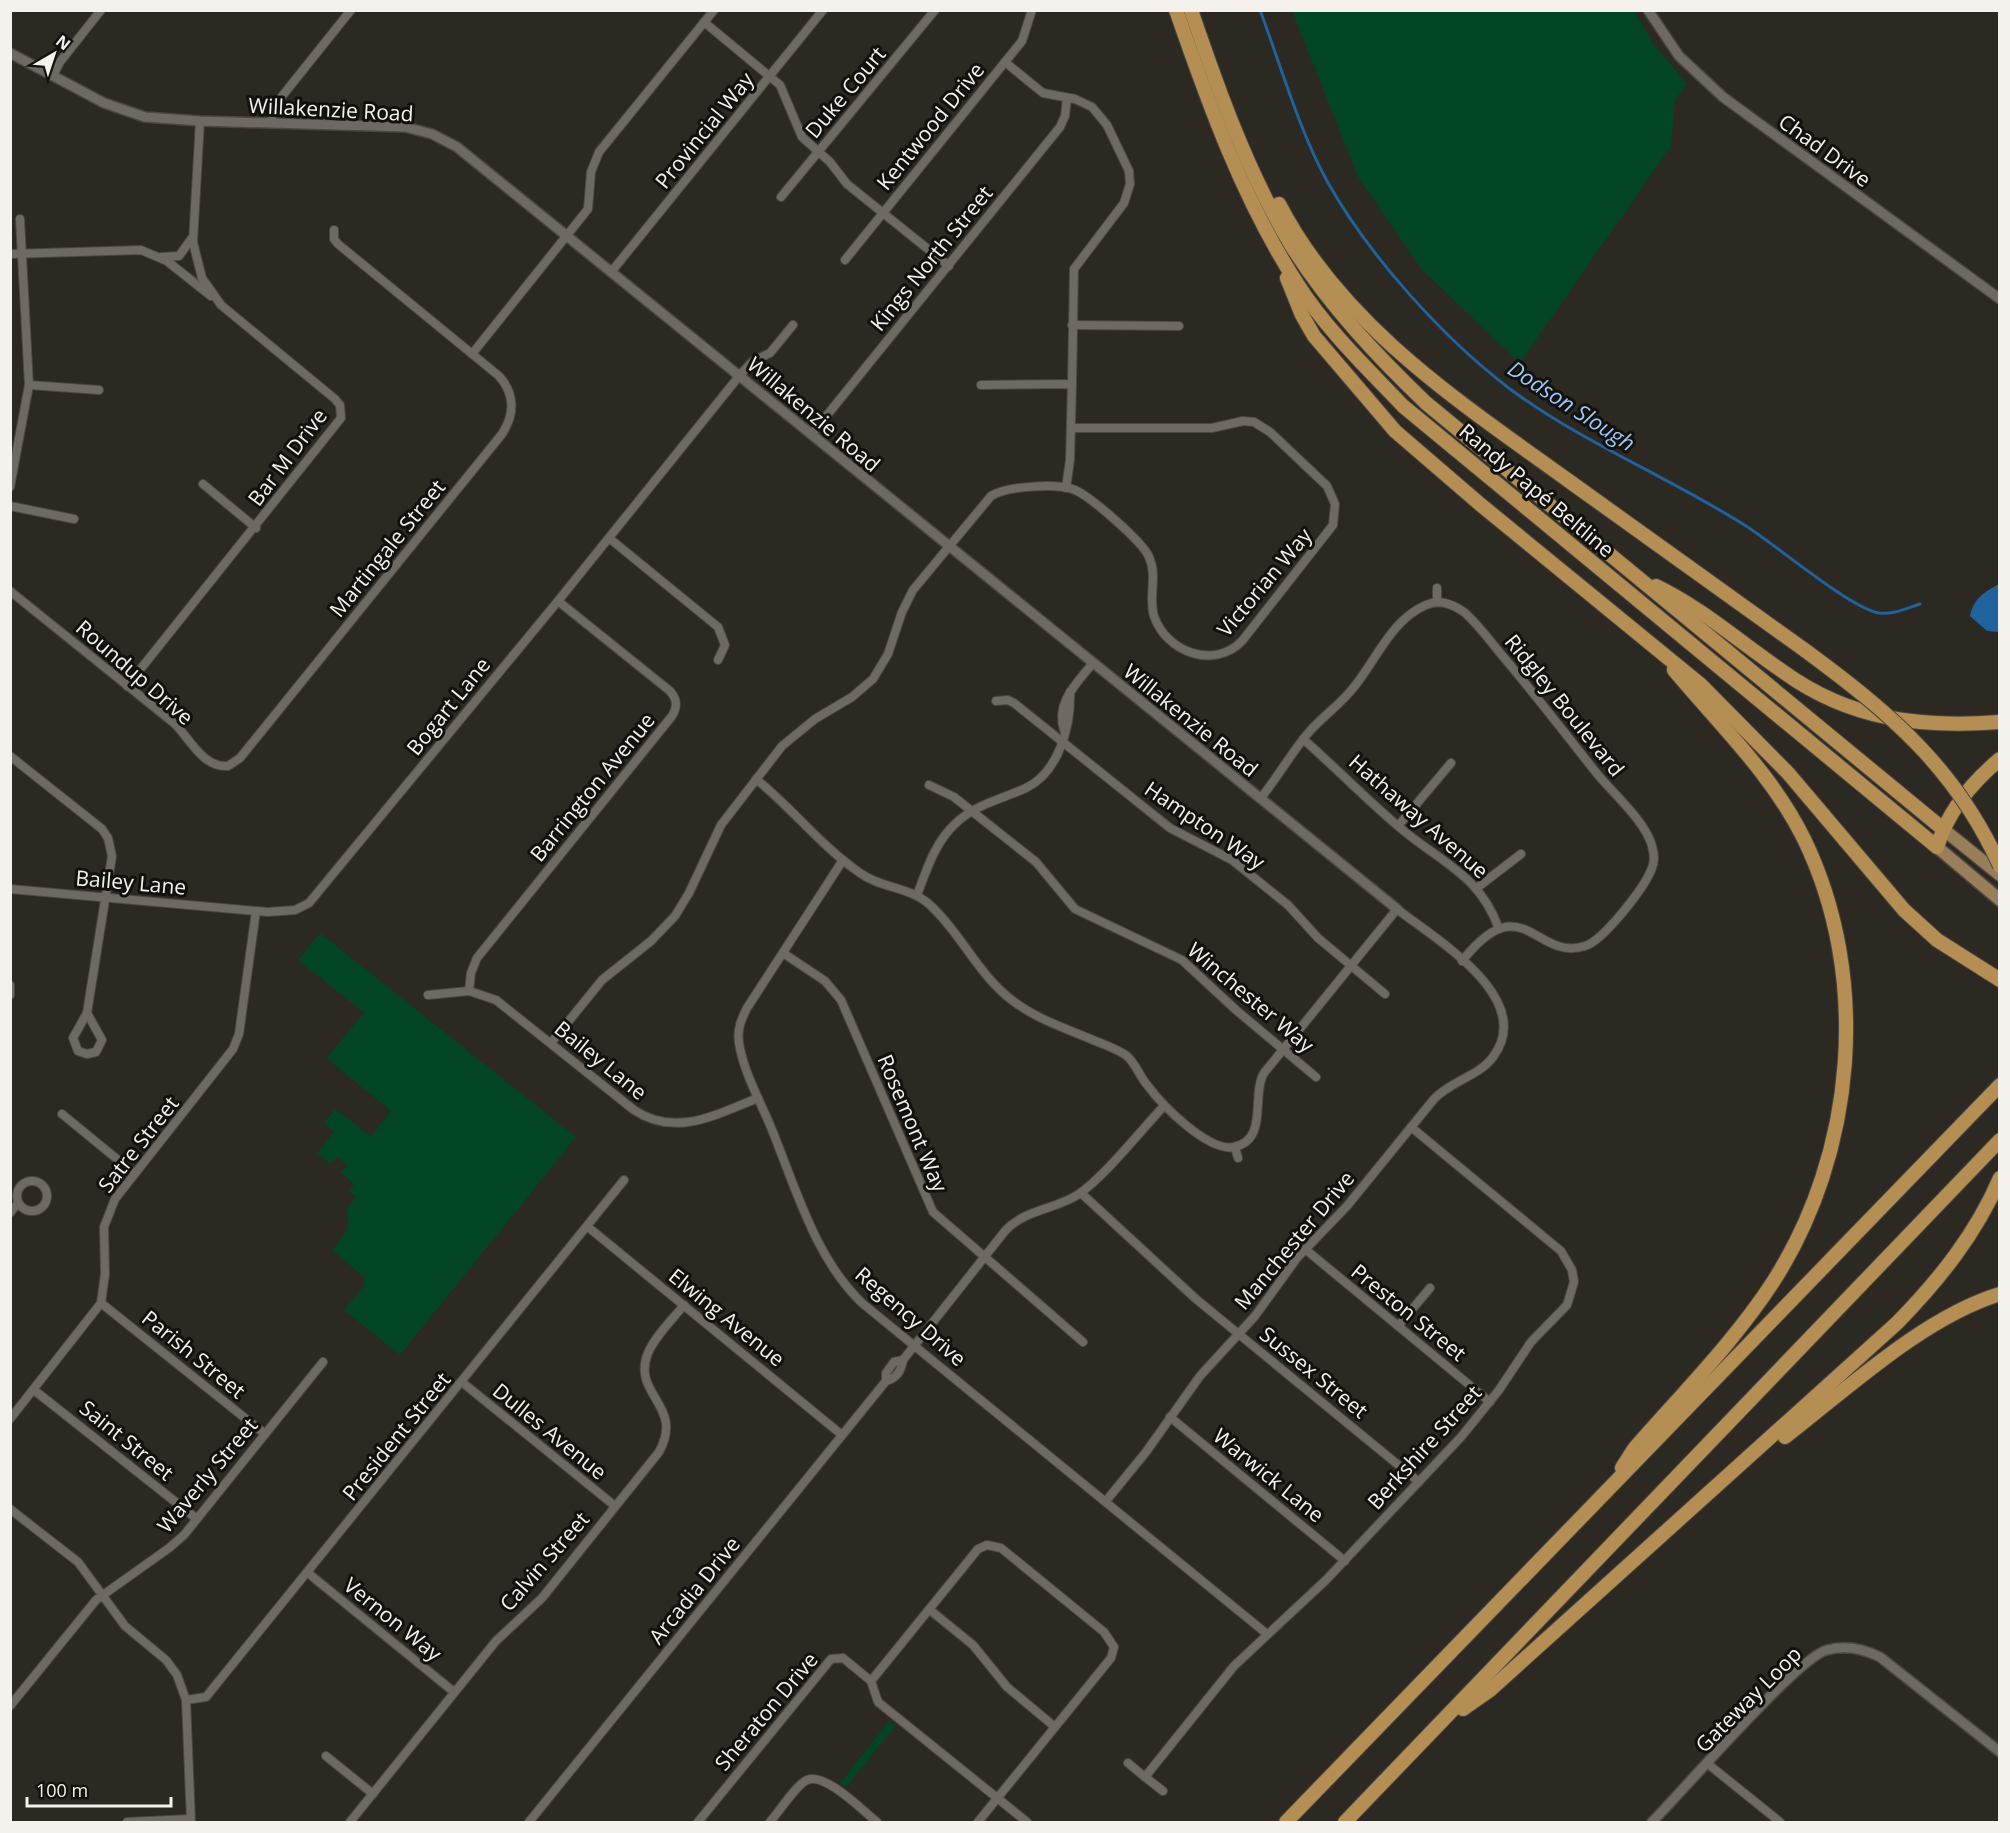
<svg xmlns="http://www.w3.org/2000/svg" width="2010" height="1833" font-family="'Open Sans',sans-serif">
  <rect width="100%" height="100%" fill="#2c2822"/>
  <g fill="#024525">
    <path d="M1292 11H1634L1654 45 1687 84 1675 100 1671 146 1520 363 1422 270 1358 177Z"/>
    <path d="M320 933 576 1137 400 1355 344 1310 363 1287 364 1277 332 1250C343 1237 352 1226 346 1210L356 1197 349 1191 354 1184 341 1173 347 1165 337 1157 330 1164 317 1153 334 1132 324 1123 335 1109 371 1136 391 1111 326 1058 364 1013 298 960Z"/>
    <path d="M889 1721 895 1726 846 1787 840 1783Z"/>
  </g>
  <path fill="#1f629c" d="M1999 584V632L1987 631 1970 616C1973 599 1984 592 1999 584Z"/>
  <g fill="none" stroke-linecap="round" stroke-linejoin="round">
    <path stroke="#1f629c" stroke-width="3" d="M1260 10C1281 66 1299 130 1327 181 1369 256 1442 337 1510 389 1583 443 1669 477 1746 526 1776 545 1850 608 1879 613 1893 615 1907 608 1920 604"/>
    <g stroke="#4b4741" stroke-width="10">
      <g id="minor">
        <path d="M704 22 780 85 802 137 830 162 847 184 949 266"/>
        <path d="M1005 62 1043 93 1075 99 1092 107 1107 125 1129 171 1130 184 1124 203 1074 269 1072 384"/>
        <path d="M53 76 60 62 101 10"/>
        <path d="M271 123 275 105 351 10"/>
        <path d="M781 197 935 10"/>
        <path d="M10 254 141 250 167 261 211 296"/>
        <path d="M162 257 179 256 192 238"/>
        <path d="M845 260 1022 41 1032 10"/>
        <path d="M612 271 823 10"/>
        <path d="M1072 325 1179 326"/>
        <path d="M472 354 588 209 591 172 599 152 714 10"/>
        <path d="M29 385 99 390"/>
        <path d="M981 385 1072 384 1070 460 1066 488"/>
        <path d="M811 435 1060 127 1065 116 1067 98"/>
        <path d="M203 484 256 528"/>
        <path d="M10 487 29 385 20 219"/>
        <path d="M10 506 74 519"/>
        <path d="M609 538 718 627 725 645 718 660"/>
        <path d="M10 591 175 724C190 739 203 768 228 766L240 758 502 434C515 414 515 394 499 376L338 244 334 239V230"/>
        <path d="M1437 602V588"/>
        <path d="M127 686 341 418 340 405 335 399 221 305 202 278 193 242 200 121"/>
        <path d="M996 701 1008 700 1014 703 1170 828 1232 860 1288 905 1318 938 1385 994"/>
        <path d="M1064 730C1055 703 1077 683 1092 664"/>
        <path d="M1303 739C1335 767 1365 798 1398 826 1439 862 1479 873 1499 929"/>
        <path d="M10 756 102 829 108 838 112 856 87 1013"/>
        <path d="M756 779C793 809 821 846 860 873 882 889 909 886 930 905 961 933 978 975 1013 1001 1038 1020 1070 1030 1098 1042 1108 1046 1119 1050 1127 1056 1136 1064 1140 1077 1148 1086 1162 1105 1208 1152 1234 1147 1269 1140 1251 1094 1264 1073L1397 909C1435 939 1537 998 1493 1057 1479 1076 1451 1081 1434 1099L1347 1206 1297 1258 1255 1316 1200 1376 1146 1452 1106 1501"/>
        <path d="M929 785 954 797 1036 862 1075 909 1182 960 1236 1010 1316 1077"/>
        <path d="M1260 799C1278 777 1291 753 1309 732 1323 716 1341 704 1354 687 1376 660 1392 619 1426 605 1440 599 1452 604 1464 612 1480 626 1492 644 1506 660 1536 696 1565 733 1594 770 1611 792 1645 820 1652 846 1654 853 1655 861 1652 868 1645 887 1604 940 1585 946 1535 962 1523 884 1462 961"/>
        <path d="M1398 826 1451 763"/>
        <path d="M843 860 747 1008C741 1020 737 1029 739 1043 743 1070 759 1099 770 1125 795 1185 814 1257 862 1303L1267 1634"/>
        <path d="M1478 887 1521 854"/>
        <path d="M10 889 268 912 295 910 309 903 558 601 740 375 753 361 770 353 793 325"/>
        <path d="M917 895C927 869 935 842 956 823 976 804 1002 799 1026 788 1059 772 1071 726 1070 692"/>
        <path d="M783 953 825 981 841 1000 933 1212 1083 1342"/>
        <path d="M10 985V995"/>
        <path d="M469 991 471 973 477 958 672 716C678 706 677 699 670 691L558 601"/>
        <path d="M428 995 469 991 496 1000 634 1110C676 1138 717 1114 758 1098"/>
        <path d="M87 1013 102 1040 96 1052 87 1054 78 1051 73 1038Z"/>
        <path d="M551 1043 602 980 651 941 675 916 689 893 721 825 782 746 815 719 852 697 873 679 888 654 902 612 913 590 991 496C1007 486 1057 483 1075 490 1091 497 1143 542 1149 557 1158 577 1148 596 1154 616 1166 652 1214 670 1242 641L1333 525 1335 504 1327 486 1270 432 1254 422 1243 421 1212 428H1071"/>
        <path d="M62 1114 134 1173"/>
        <path d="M1235 1147 1238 1158"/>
        <circle cx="32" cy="1196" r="15"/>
        <path d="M1081 1193 1196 1299 1419 1482"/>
        <path d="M10 1213 18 1203"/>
        <path d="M588 1227 842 1435"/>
        <path d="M1305 1249 1490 1402"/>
        <path d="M101 1303 265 1434"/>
        <path d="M1398 1326 1430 1288"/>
        <path d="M886 1381V1373L894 1362 903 1360"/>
        <path d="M463 1383 615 1506"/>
        <path d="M34 1390 197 1519"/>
        <path d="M1170 1417 1345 1561"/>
        <path d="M10 1419 101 1303 105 1274 104 1227 115 1199 233 1049 239 1034 256 911"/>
        <path d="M10 1509 78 1562 125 1626 166 1660 177 1675 186 1700 191 1822"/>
        <path d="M308 1573 454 1692"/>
        <path d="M930 1610 973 1645 1007 1687 1055 1727"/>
        <path d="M186 1700 206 1697 624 1180"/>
        <path d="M10 1706 96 1600 169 1548 184 1535 323 1362"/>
        <path d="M326 1756 373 1794"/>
        <path d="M1128 1763 1145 1777 1234 1666 1326 1580 1461 1437 1499 1390 1531 1342 1567 1305 1574 1282 1572 1270 1561 1251 1411 1127"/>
        <path d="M1708 1764 1780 1822"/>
        <path d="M1145 1777 1163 1791"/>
        <path d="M127 1822 190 1819"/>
        <path d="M350 1822 496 1641 542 1598 659 1452C685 1405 631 1395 648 1353 655 1336 672 1320 684 1305"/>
        <path d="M529 1822 886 1381C897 1378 901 1371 903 1360L1005 1231C1025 1209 1055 1210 1079 1194 1106 1175 1141 1130 1164 1106"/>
        <path d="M698 1822 831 1659 843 1658 871 1681"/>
        <path d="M770 1822C779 1812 796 1785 807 1780 825 1772 863 1811 877 1822"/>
        <path d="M978 1822 1111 1658 1114 1647 1104 1632 1001 1548 987 1545 978 1549 871 1681 878 1702 1027 1822"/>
      </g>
    </g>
    <g stroke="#4b4741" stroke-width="12">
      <g id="tertiary">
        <path d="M1648 10 1679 56 1723 97 2000 299"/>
        <path d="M10 53 104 103 145 117 200 121 405 127 432 134 457 147 1397 909"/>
        <path d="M1652 1822C1682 1792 1798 1657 1827 1650 1845 1645 1864 1649 1880 1657L2000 1752"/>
      </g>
    </g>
    <g stroke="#4b4741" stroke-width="15">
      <g id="primary">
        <path d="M1943 829 2000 875"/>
        <path d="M1937 847 2000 900"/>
      </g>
    </g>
    <g stroke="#4b4741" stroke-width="16">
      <g id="motorway">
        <path d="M1176 10C1209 105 1243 200 1298 285 1327 330 1367 368 1403 406L1937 847C1948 811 1971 783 2000 759"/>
        <path d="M1191 10C1219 92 1248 174 1293 248 1330 306 1377 356 1426 403L1943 829"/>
        <path d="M1279 204C1342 326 1461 403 1569 481 1648 538 1727 594 1806 651"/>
        <path d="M1287 278 1302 315 1314 336 1395 431 1481 505 1701 685 1788 773 1904 910 1937 940 2000 980"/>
        <path d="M1656 586C1702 608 1742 644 1785 673 1851 720 1921 728 2000 722"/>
        <path d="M1785 1437C1847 1389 1924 1317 2000 1294"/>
        <path d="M1622 1468 1634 1449C1681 1395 1734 1342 1773 1282 1856 1153 1871 977 1804 839 1772 774 1719 724 1674 670"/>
        <path d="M1463 1709 1490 1690 1897 1323C1939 1280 1976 1234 2000 1178"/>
        <path d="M1286 1822 2000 1085"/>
        <path d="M1345 1822 2000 1140"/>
      </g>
    </g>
    <use href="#minor" stroke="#6f6963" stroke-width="8"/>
    <use href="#tertiary" stroke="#6f6963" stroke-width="9"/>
    <use href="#primary" stroke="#987f59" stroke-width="12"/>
    <use href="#motorway" stroke="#b48e53" stroke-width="14"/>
    <g stroke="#4b4741" stroke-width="16" stroke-linecap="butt">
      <path id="motorway-bridge" d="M1806 651C1890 713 1956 768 2000 866"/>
    </g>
    <use href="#motorway-bridge" stroke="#b48e53" stroke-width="14"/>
  </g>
  <g text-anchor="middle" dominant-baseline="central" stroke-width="6" stroke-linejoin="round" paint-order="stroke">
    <g font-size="21" fill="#f5f2ee" stroke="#13110e">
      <text transform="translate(845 92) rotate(-50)">Duke Court</text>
      <text transform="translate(331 109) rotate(3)">Willakenzie Road</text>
      <text transform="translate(930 126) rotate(-51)">Kentwood Drive</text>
      <text transform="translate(704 130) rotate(-51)">Provincial Way</text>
      <text transform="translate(1825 150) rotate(36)">Chad Drive</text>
      <text transform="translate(931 258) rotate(-51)">Kings North Street</text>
      <text transform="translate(814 414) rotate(40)">Willakenzie Road</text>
      <text transform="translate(287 457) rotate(-53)">Bar M Drive</text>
      <text transform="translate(1537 490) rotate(40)">Randy Papé Beltline</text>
      <text transform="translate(387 548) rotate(-51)">Martingale Street</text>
      <text transform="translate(1264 582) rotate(-50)">Victorian Way</text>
      <text transform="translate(135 672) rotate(41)">Roundup Drive</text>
      <text transform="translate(1565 705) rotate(51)">Ridgley Boulevard</text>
      <text transform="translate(448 706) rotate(-51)">Bogart Lane</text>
      <text transform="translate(1191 720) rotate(39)">Willakenzie Road</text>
      <text transform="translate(592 787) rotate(-51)">Barrington Avenue</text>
      <text transform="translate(1419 816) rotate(41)">Hathaway Avenue</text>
      <text transform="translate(1205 825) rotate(34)">Hampton Way</text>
      <text transform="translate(131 882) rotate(5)">Bailey Lane</text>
      <text transform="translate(1251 997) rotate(40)">Winchester Way</text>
      <text transform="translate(601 1060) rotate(39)">Bailey Lane</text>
      <text transform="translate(913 1123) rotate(67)">Rosemont Way</text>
      <text transform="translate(138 1144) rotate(-52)">Satre Street</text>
      <text transform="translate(1294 1240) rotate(-50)">Manchester Drive</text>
      <text transform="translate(1409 1312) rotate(39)">Preston Street</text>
      <text transform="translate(911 1316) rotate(41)">Regency Drive</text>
      <text transform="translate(727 1317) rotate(39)">Elwing Avenue</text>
      <text transform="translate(194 1354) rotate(39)">Parish Street</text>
      <text transform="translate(1314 1372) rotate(39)">Sussex Street</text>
      <text transform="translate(550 1431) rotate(39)">Dulles Avenue</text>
      <text transform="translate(396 1436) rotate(-51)">President Street</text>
      <text transform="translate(127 1440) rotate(39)">Saint Street</text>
      <text transform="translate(1424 1447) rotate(-48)">Berkshire Street</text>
      <text transform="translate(207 1475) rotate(-50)">Waverly Street</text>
      <text transform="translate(1269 1475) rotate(39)">Warwick Lane</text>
      <text transform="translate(544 1561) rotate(-49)">Calvin Street</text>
      <text transform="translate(694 1590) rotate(-51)">Arcadia Drive</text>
      <text transform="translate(393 1619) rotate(39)">Vernon Way</text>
      <text transform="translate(1748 1699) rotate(-45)">Gateway Loop</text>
      <text transform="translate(766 1711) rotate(-50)">Sheraton Drive</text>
    </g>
    <g font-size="22" font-style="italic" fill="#98c9fa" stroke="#13110e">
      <text transform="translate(1572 405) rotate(33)">Dodson Slough</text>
    </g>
  </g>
  <rect width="2010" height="1833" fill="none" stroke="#f5f2ee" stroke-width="24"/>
  <g transform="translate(54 54) rotate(39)" stroke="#13110e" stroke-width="4.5" paint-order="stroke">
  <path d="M0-4.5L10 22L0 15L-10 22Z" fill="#f5f2ee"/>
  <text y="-9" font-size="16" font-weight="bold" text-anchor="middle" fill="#f5f2ee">N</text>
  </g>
  <path d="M27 1797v9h144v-9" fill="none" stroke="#f5f2ee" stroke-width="3"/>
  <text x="36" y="1797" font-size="18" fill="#f5f2ee" stroke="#13110e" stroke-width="4.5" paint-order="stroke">100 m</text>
</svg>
